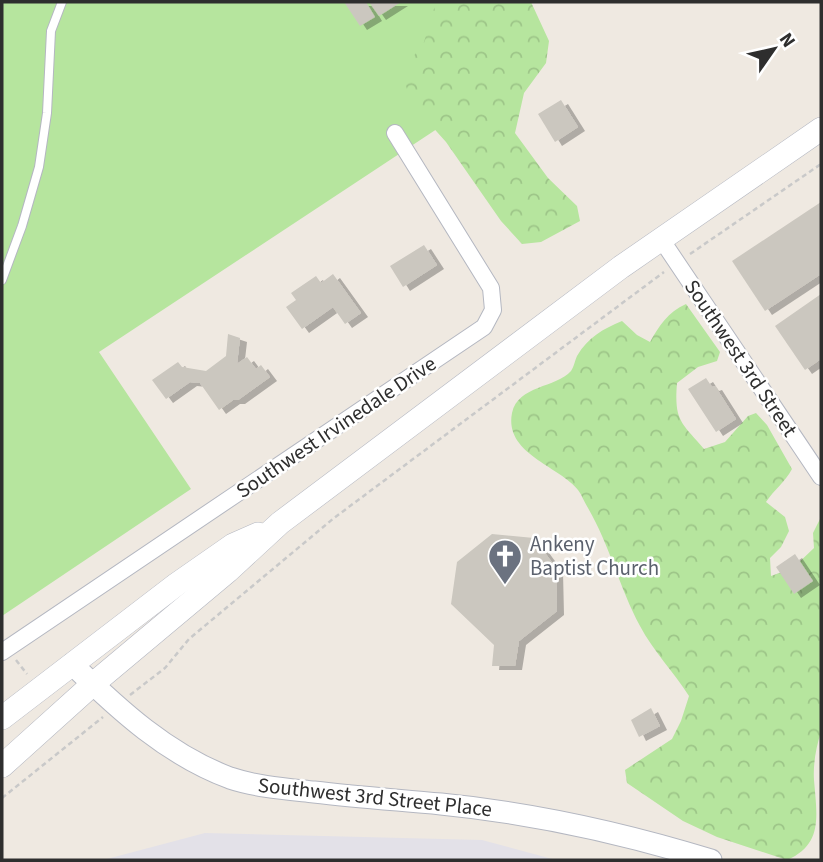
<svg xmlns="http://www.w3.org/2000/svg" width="823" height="862" font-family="'Source Sans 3',sans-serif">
  <defs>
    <pattern id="forest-crowns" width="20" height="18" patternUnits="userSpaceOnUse" patternTransform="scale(1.75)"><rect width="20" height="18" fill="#b6e59e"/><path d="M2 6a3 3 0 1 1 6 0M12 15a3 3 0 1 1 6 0" fill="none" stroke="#9dc588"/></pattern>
    <filter id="shadow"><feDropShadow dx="7" dy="4" stdDeviation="0" flood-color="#0004"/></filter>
  </defs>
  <rect width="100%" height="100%" fill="#efe9e1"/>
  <path fill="#e3e1e8" d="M205 833 482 840 556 860H103Z"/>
  <path fill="#b6e59e" d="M2 2H500L540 61 99 352 191 489 2 616Z"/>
  <g fill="url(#forest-crowns)">
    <path d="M436 2H531L549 41 546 63 524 93 515 133 548 178 577 206 580 221 541 242 522 244 501 221 446 142 411 103 402 72 424 42Z"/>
    <path d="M686 304 720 352 717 361 698 367 677 383C674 421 681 422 704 449L725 442 748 416 756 413 767 425 792 469C785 482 774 490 766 502L785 517 789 531 781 547 770 558 771 576 793 568 814 548 813 533 821 517V732C816 747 813 764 814 780 817 817 823 844 787 860L717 837 683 821 627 783 625 770 672 739 681 721 689 696C674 672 653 651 640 626 620 589 610 546 588 508 584 502 582 495 578 490 559 466 504 454 512 413 518 385 556 388 571 371 574 367 575 360 577 356 588 337 603 329 622 321L637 335 650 342C659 326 668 312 686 304Z"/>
  </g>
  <g fill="#cbc7bf" filter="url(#shadow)">
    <path d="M344 2H366L375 17 360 26Z"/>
    <path d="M369 2H401L379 16Z"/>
    <path d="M561 100 578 127 555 142 538 114Z"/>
    <path d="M821 202V274L765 311 732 261Z"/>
    <path d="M424 245 437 265 403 287 390 266Z"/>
    <path d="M333 274 361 313 345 324 333 307 302 329 286 307 296 300 291 293 316 276 321 283Z"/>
    <path d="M821 294V359L805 370 775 326Z"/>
    <path d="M228 334 240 338 237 364 247 357 256 369 261 365 270 377 238 400H233L219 410 200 383 190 382 166 399 152 380 178 362 182 367 206 371 226 356Z"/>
    <path d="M706 378 712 387 715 386 736 419 716 432 688 389Z"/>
    <path d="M492 534 534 538 556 568 557 611 519 641 515 666H492L494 645 451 604 457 562Z"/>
    <path d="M795 554 813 581 794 594 776 567Z"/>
    <path d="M651 708 660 726 639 737 631 720Z"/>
  </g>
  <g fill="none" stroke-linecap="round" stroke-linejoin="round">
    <g stroke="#b4b7c1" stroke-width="10">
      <path id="service" d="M2 280 22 226 39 167 47 113 51 31 62 2"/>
    </g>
    <g stroke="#b4b7c1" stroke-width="18">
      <g id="minor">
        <path d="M661 239 821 477"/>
        <path d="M2 652 484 327 493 310 491 288 395 133"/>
      </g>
    </g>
    <g stroke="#b4b7c1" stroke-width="23">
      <path id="tertiary" d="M72 664C119 710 168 755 230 778 257 787 286 789 314 792 356 797 399 800 441 804 533 813 623 833 711 860"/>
    </g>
    <g stroke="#b4b7c1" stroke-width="24">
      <g id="secondary">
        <path d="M2 718 177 584 233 545 258 534"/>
        <path d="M2 766 93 684 228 571 280 523 621 267 821 129"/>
      </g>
    </g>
    <g stroke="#c9c9c9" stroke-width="2.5" stroke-dasharray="5 3.5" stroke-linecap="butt">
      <path d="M690 254 821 164"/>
      <path d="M16 660 27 674"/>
      <path d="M130 695 165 668 189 639 334 518 664 272"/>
      <path d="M2 798 103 717"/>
    </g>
    <use href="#service" stroke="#fff" stroke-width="8"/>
    <use href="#minor" stroke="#fff" stroke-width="16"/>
    <use href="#tertiary" stroke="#fff" stroke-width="21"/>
    <use href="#secondary" stroke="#fff" stroke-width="23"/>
  </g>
  <defs>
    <g id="church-pin" transform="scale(1.75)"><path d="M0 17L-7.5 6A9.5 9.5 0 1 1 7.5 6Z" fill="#6b7280" stroke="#fff"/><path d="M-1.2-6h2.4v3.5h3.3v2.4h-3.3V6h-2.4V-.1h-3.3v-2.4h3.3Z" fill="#fff"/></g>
  </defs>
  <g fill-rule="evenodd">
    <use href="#church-pin" x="505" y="556"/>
  </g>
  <g text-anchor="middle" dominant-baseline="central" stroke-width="5" stroke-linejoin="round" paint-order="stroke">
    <g font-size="21" fill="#2e2e2e" stroke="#fff">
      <text transform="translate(741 358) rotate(56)">Southwest 3rd Street</text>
      <text transform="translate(336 427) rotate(-34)">Southwest Irvinedale Drive</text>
      <text transform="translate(375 797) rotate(6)">Southwest 3rd Street Place</text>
    </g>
    <g font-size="21" fill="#5b616d" stroke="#fff" text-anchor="start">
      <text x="530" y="544">Ankeny<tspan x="530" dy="24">Baptist Church</tspan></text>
    </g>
  </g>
  <rect width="823" height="862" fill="none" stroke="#2e2e2e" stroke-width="7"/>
  <g transform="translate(774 49) rotate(56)" stroke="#ffffff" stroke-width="5" paint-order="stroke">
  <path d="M0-5L12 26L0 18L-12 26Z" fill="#2e2e2e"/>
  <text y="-10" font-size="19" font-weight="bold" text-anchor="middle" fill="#2e2e2e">N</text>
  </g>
</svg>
